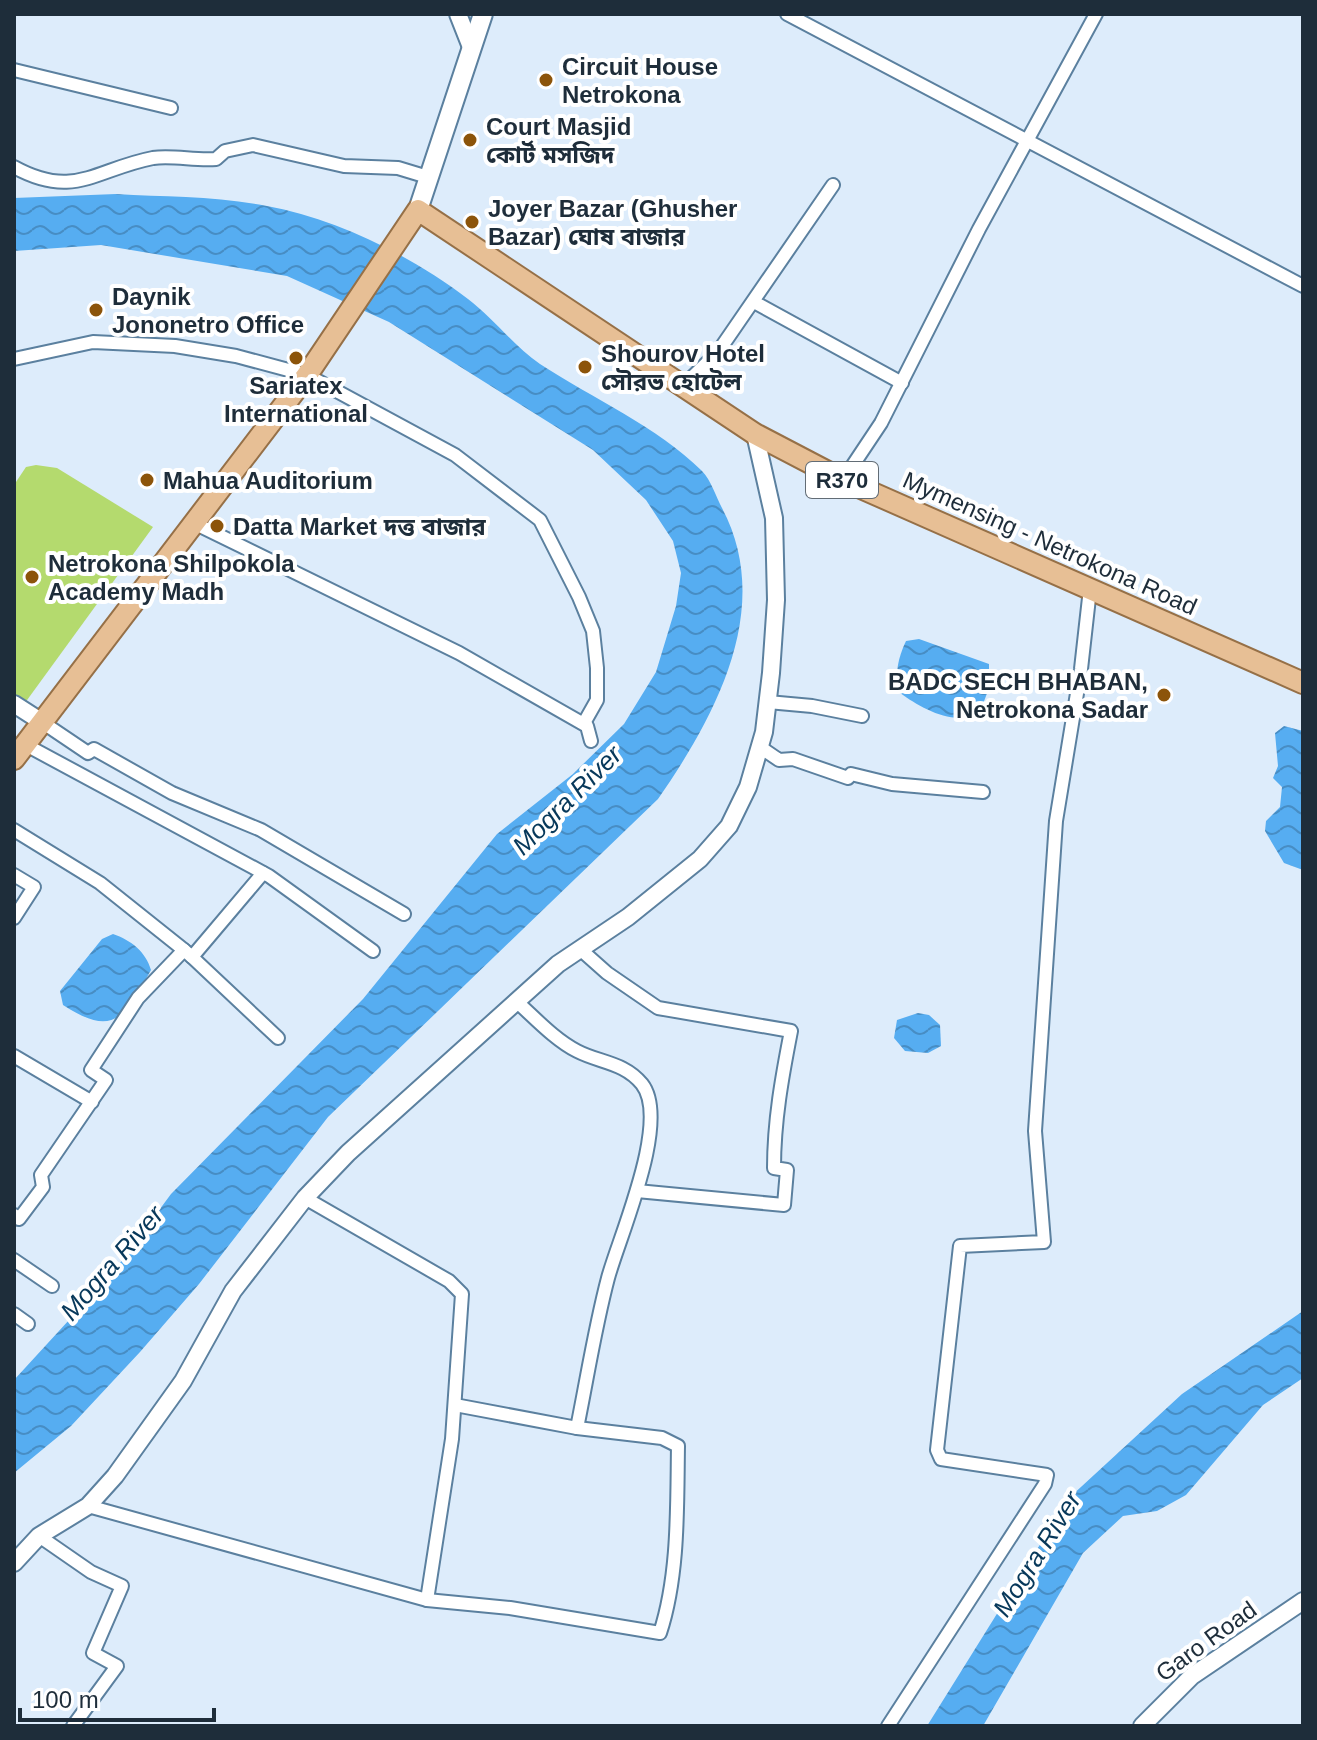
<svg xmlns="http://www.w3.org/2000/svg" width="1317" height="1740" font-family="Helvetica,'Noto Sans Bengali',sans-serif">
  <defs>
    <pattern id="water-waves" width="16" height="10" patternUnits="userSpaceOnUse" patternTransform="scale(2)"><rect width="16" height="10" fill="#56adf1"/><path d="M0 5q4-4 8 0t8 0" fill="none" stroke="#478dc4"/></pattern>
  </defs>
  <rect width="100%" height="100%" fill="#ddecfb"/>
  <path fill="#b4da6e" d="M36 465 57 468 153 527 22 707 14 701V485L26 467Z"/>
  <g fill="url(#water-waves)">
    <path d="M116 194C166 197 217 196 267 206 337 219 412 256 468 299 494 319 514 346 540 364 592 398 658 427 702 471 711 480 716 497 722 508 775 608 715 717 658 799L328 1117 199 1284 140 1352 71 1426 14 1473V1380L114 1271 171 1194 363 999 497 834 573 774 624 724 656 672 676 606 681 573 673 541 646 500 593 450 389 322 287 276 101 245 14 251V198Z"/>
    <path d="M919 639 989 664V688L980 712C955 728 921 708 900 693 894 674 898 658 906 641Z"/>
    <path d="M1284 726 1303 731V870L1284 863 1265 831 1266 821 1280 807 1282 787 1273 778 1278 766 1275 733Z"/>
    <path d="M113 934C131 940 146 952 151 970 124 1018 114 1038 63 1005L60 991 102 939Z"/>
    <path d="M918 1013 929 1015 940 1025 941 1046 928 1053 905 1051 894 1038 897 1020Z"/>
    <path d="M1303 1311V1378L1263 1405 1186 1495 1157 1511 1123 1516 1083 1553 983 1726H927L1069 1498 1182 1394Z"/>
  </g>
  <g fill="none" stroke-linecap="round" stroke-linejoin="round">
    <g stroke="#5b809f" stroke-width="16">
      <g id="minor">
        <path d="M787 14 1303 286"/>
        <path d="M14 70 171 108"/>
        <path d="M14 167C74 200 96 169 153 158 173 155 196 161 216 159L225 151 253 145 344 166 398 168 431 178"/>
        <path d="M754 302 902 383"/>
        <path d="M14 359 93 342 175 346 236 356 307 375 455 455 540 520 579 597 593 631 597 668V700L584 723"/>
        <path d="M683 386 718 352 833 185"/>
        <path d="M843 480 881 423 979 229 1096 14"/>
        <path d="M192 522 459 653 587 726 591 741"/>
        <path d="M768 702 812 706 862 716"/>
        <path d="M42 722 88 753 94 749 172 793 261 830 404 914"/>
        <path d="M26 745 269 876 373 951"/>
        <path d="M760 747 779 760 793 759 848 778 851 774 892 784 983 792"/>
        <path d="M14 830 100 883 184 950 138 998 91 1070 106 1080 41 1175 43 1187 19 1219 14 1215"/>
        <path d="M14 875 34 887 14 918"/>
        <path d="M580 949 607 973 658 1008 791 1031C782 1077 774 1121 774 1168L787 1170 784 1205 637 1191"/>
        <path d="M184 950 192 957 263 873"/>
        <path d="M192 957 278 1038"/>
        <path d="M14 1056 92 1102"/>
        <path d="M305 1198 449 1281 462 1294 452 1439 427 1600"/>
        <path d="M14 1260 52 1286"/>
        <path d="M14 1314 28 1324"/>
        <path d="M455 1405 577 1428C587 1379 595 1327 608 1278 619 1237 671 1121 642 1084 624 1062 600 1063 577 1051 555 1040 534 1017 516 1001"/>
        <path d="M88 1506 427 1600 510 1608 660 1633C679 1575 677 1506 678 1446L662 1438 577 1428"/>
        <path d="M39 1536 91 1572 122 1586 93 1653 117 1666 73 1726"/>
        <path d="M888 1726 1045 1484 1047 1475 941 1459 937 1450 960 1246 1044 1242 1035 1131 1056 821 1081 669 1090 589"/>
      </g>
    </g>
    <g stroke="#5b809f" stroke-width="20">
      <g id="tertiary">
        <path d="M458 14 471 47"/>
        <path d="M14 704 42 722"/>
        <path d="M14 1563 39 1536 88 1506 115 1476 183 1381 233 1291 305 1198 348 1153 558 964 628 917 700 859 729 826 748 787 764 732 771 673 776 600 774 518 755 434"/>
        <path d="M1142 1726 1192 1676 1303 1601"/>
      </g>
    </g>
    <g stroke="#5b809f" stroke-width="22">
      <path id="secondary" d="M418 210 483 14"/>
    </g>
    <g stroke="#967047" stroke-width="24">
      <path id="primary" d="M14 759 307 375 418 210 755 434 843 480 1303 683"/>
    </g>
    <use href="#minor" stroke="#fff" stroke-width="12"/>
    <use href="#tertiary" stroke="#fff" stroke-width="16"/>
    <use href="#secondary" stroke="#fff" stroke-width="18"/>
    <use href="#primary" stroke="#e7bf95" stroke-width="20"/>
  </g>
  <g fill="#8c540a" stroke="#fff" stroke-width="3">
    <circle cx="546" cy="80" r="8"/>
    <circle cx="470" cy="140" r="8"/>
    <circle cx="472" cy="222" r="8"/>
    <circle cx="96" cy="310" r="8"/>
    <circle cx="296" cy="358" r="8"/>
    <circle cx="585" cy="367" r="8"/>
    <circle cx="147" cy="480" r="8"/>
    <circle cx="217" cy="526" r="8"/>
    <circle cx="32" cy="577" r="8"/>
    <circle cx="1164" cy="695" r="8"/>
  </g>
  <g text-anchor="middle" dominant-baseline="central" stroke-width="8" stroke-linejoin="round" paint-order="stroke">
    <rect fill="#fff" stroke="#626c75" stroke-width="2" x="806" y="462" width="72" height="36" rx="6"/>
    <g font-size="22" font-weight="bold" fill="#1e2d3a">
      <text x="842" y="480">R370</text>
    </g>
    <g font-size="24" font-weight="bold" fill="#1e2d3a" stroke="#fff" text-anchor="start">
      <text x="562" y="66">Circuit House<tspan x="562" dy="28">Netrokona</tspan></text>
      <text x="486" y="126">Court Masjid<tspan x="486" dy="28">কোর্ট মসজিদ</tspan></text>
      <text x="488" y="208">Joyer Bazar (Ghusher<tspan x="488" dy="28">Bazar) ঘোষ বাজার</tspan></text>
      <text x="112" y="296">Daynik<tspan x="112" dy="28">Jononetro Office</tspan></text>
      <text x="601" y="353">Shourov Hotel<tspan x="601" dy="28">সৌরভ হোটেল</tspan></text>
      <text x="296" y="385" text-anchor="middle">Sariatex<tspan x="296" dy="28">International</tspan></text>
      <text x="163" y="480">Mahua Auditorium</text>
      <text x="233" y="526">Datta Market দত্ত বাজার</text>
      <text x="48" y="563">Netrokona Shilpokola<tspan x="48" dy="28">Academy Madh</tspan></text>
      <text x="1148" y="681" text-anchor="end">BADC SECH BHABAN,<tspan x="1148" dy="28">Netrokona Sadar</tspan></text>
    </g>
    <g font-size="24" fill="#1e2d3a" stroke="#fff">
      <text transform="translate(1050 543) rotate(24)">Mymensing - Netrokona Road</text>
      <text transform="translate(1206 1641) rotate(-36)">Garo Road</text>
    </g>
    <g font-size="26" font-style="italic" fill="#07385a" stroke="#fff">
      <text transform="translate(567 800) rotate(-45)">Mogra River</text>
      <text transform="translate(112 1263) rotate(-49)">Mogra River</text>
      <text transform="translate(1037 1554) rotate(-58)">Mogra River</text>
    </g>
  </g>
  <rect width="1317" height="1740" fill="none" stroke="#1e2d3a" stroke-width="32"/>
  <path d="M20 1708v12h194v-12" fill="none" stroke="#1e2d3a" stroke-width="4"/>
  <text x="32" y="1708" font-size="24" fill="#1e2d3a" stroke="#ffffff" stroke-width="6" paint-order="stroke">100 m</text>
</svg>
